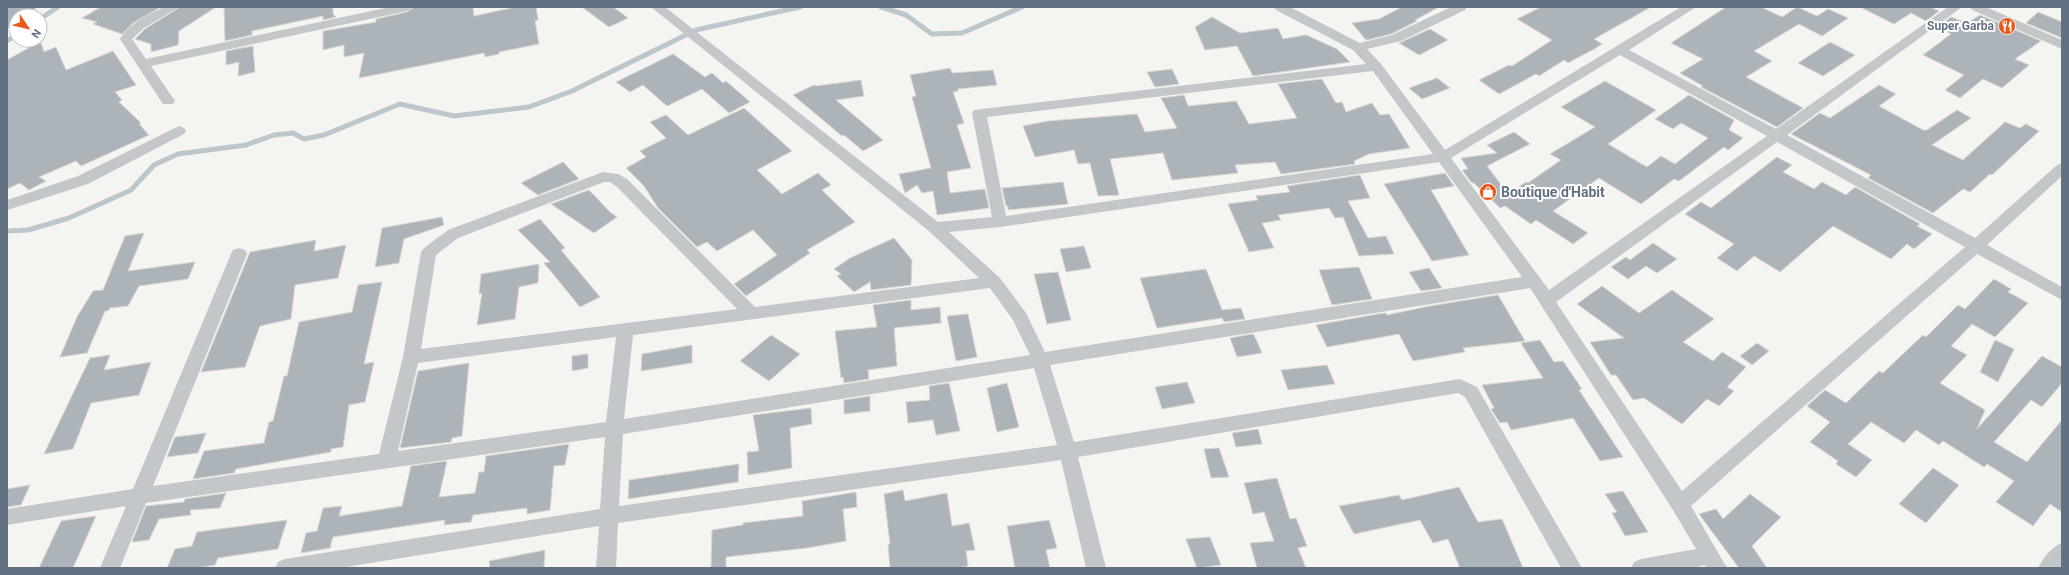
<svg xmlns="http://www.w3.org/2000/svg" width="2069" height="575" font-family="Roboto,sans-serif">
  <rect width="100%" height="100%" fill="#f4f5f0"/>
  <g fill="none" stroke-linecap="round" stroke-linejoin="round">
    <g stroke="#bcc7cc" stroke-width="5">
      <path d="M881 7 906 15 932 34 962 33 1022 7"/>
      <path d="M40 19 58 7"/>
      <path d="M7 41 16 35"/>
      <path d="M7 231 28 230 69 218 131 190 154 165 178 154 246 145 274 135 293 133 304 139 324 135 400 104 454 116 529 107 572 91 696 30 800 7"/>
    </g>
  </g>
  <g fill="#acb3b9" stroke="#d6d6d3">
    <path d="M7 7H38L25 16H16V22L7 29Z"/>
    <path d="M101 7H161L133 23 122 34 93 24 97 22 82 18Z"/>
    <path d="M180 7H216L179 31 178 45 151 52V44L135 39 145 29Z"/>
    <path d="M224 7H333V14L336 17 323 20V16L252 31V35L225 41Z"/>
    <path d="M414 7H473L474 16 516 7H536L538 20 535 21 539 44 499 52V54L485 57 484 53 359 78 364 53 344 57V45L323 50V31L376 22V19L407 12Z"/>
    <path d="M582 7H613L628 18 609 27Z"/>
    <path d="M1402 7H1439L1415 20 1417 21 1391 34 1371 39 1366 40 1352 23 1379 19Z"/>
    <path d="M1541 7H1651L1594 39 1602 44 1596 48 1568 63 1564 60 1539 76 1536 74 1499 94 1479 80 1509 65 1512 66 1552 40 1517 19Z"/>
    <path d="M1726 7H1761L1782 17 1797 7 1817 16 1828 9 1848 18 1822 36 1799 24 1754 51 1772 61 1746 77 1803 108 1777 127 1701 87 1703 86 1680 73 1703 59 1671 43Z"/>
    <path d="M1860 7H1930L1939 11 1926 21 1911 13 1894 24Z"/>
    <path d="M2038 12 2062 22V38L2026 23Z"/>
    <path d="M1980 15 2041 41 2015 59 2029 65 2002 88 1983 79 1960 98 1945 90 1964 75 1923 55 1951 34 1938 27 1951 17 1967 23Z"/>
    <path d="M1212 17 1240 33 1278 28 1283 39 1306 35 1337 49 1350 62 1253 76 1237 46 1205 50 1195 27Z"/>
    <path d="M1430 29 1448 40 1419 55 1399 43Z"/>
    <path d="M1830 42 1855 55 1823 76 1798 63Z"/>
    <path d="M41 43 44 52 56 47 66 70 113 51 136 85 115 92 122 100 119 102 141 123 139 124 149 135 81 166 76 161 39 177 46 181 29 190 20 183 7 189V60L30 47Z"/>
    <path d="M253 46 255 72 238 76 239 62 226 65V51Z"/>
    <path d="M673 54 705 77 712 73 723 83 726 81 750 102 729 113 702 89 667 106 643 85 630 92 616 82Z"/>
    <path d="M950 68 952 73 993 70 997 85 958 89V91L953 92 964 123 957 125 971 168 947 172 950 193 985 189 989 208 937 215 933 191 922 193 917 185 905 193 899 174 931 168 912 97 916 96 910 75Z"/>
    <path d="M1172 69 1179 84 1155 87 1147 72Z"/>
    <path d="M1437 78 1450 88 1422 99 1409 88Z"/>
    <path d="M1322 79 1336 103 1342 102 1346 112 1372 103 1380 115 1389 114 1410 148 1369 154 1354 161 1355 164 1281 174 1275 162 1235 165 1238 173 1172 180 1163 153 1110 159 1119 195 1098 196 1090 163 1078 164 1074 150 1035 157 1023 126 1048 121 1137 114 1145 132 1177 128 1161 98 1184 95 1188 106 1236 101 1249 124 1297 118 1278 84Z"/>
    <path d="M861 80 864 96 836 100 883 140 863 151 844 135 842 136 793 95 814 85 816 86Z"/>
    <path d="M1605 81 1656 110 1608 144 1647 167 1661 156 1675 164 1708 138 1681 123 1673 129 1655 119 1689 95 1734 120 1729 130 1743 138 1728 150 1724 147 1679 181 1674 179 1641 204 1599 178 1553 211 1588 233 1573 244 1536 220 1531 224 1505 206 1500 208 1474 183H1472L1462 170 1468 169 1461 158 1497 153 1487 145 1514 132 1530 144 1487 166 1508 194 1526 182 1528 183 1561 160 1550 154 1595 127 1561 107Z"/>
    <path d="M1879 85 1896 94 1879 106 1923 130H1927L1957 110 1971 118 1932 145 1963 160 2005 122 2020 128 2026 124 2039 131 1992 175 1990 174 1970 192 1963 189 1933 213 1868 178 1871 175 1791 134 1820 113 1830 118Z"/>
    <path d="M744 108 792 151 757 170 782 194 818 173 831 185 822 190 855 222 807 250 810 253 746 296 734 284 777 255 753 230 717 251 707 242 697 247 658 208 644 186 626 168 646 157 640 151 666 138 650 122 666 115 688 135Z"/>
    <path d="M1777 157 1792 165 1783 172 1814 189 1822 182 1846 195 1855 187 1920 224 1917 226 1932 234 1914 249 1907 244 1891 259 1833 226 1780 272 1754 256 1737 271 1717 258 1734 244 1685 214 1701 202 1711 208Z"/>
    <path d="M563 162 579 179 538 195 521 183Z"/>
    <path d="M1445 173 1454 186 1431 190 1469 255 1432 261 1384 184Z"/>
    <path d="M1360 175 1370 198 1348 201 1368 238 1386 236 1394 254 1359 256 1343 217 1335 218 1329 208 1278 215 1281 220 1262 223 1274 248 1249 252 1228 204 1258 200 1256 196 1290 192 1287 186Z"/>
    <path d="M1063 182 1068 204 1008 210V206H1006L1002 188Z"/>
    <path d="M589 190 610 212 617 217 594 233 551 204Z"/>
    <path d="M442 217 444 225 404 239 399 263 375 267 382 228Z"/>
    <path d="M540 219 565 248 561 250 600 297 580 307 544 263 550 262 518 230Z"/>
    <path d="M144 233 128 271 195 262 188 279 139 286 128 306 110 308 108 311H105L87 353 60 357 77 317 93 291 103 290 125 236Z"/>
    <path d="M894 238 912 260 911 285 871 290 870 282 854 292 837 276 841 274 834 269 850 258Z"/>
    <path d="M316 240 314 251 346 245 338 278 295 285 291 319 260 326 245 367 201 372 250 252Z"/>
    <path d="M1653 243 1677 259 1657 273 1646 266 1628 279 1611 267 1626 257 1630 260Z"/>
    <path d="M1084 246 1091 268 1066 272 1060 249Z"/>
    <path d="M539 264 538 283 519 287 515 319 477 325 482 293 479 294 481 274Z"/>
    <path d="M1359 267 1372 299 1332 305 1319 270Z"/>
    <path d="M1429 268 1442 288 1421 291 1409 272Z"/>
    <path d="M1206 269 1222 310 1241 308 1245 319 1224 322 1222 318 1157 328 1140 278Z"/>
    <path d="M1058 272 1071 320 1047 324 1034 274Z"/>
    <path d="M1994 279 2011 289 2008 292 2028 303 1995 337 1972 324 1951 346 1967 355 1940 383 1985 410 1977 429 2042 356 2062 367V383L2042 407 2031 400 1994 442 2027 462 2062 420V512L2050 504 2033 526 1996 502 2014 481 1987 464 1984 467 1943 441 1939 445 1916 430 1904 443 1871 422 1848 444 1872 460 1856 477 1836 464 1838 461 1810 442 1830 422 1807 406 1825 390 1846 403 1879 371 1883 373 1923 335 1926 337 1958 305 1965 309Z"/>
    <path d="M382 282 364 364 374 362 365 402 349 405 343 447 331 449V452L236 469 234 473 193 479 204 451 264 443 269 422 273 421 284 376H287L299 322 352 312 358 285Z"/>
    <path d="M1602 286 1639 313 1672 290 1714 319 1683 342 1713 361 1722 352 1746 367 1727 387 1734 391 1719 406 1707 399 1682 424 1644 398 1633 400 1616 375H1611L1590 342 1624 338 1577 304Z"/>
    <path d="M1498 295 1525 341 1463 348 1465 352 1413 361 1399 334 1327 347 1316 325 1378 314 1386 313 1387 315 1430 306Z"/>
    <path d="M911 300V310L940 307 941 323 894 328 897 366 868 370 869 379 844 383 843 377 841 378 835 331 877 327 873 305Z"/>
    <path d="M968 314 977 357 956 361 947 316Z"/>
    <path d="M1252 334 1254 335 1262 353 1237 357 1230 338Z"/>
    <path d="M771 335 800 354 769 381 740 361Z"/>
    <path d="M1540 340 1554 362 1563 361 1582 389 1579 390 1623 457 1600 461 1573 418 1511 430 1507 422 1500 423 1491 409 1494 408 1482 385 1543 378 1521 343Z"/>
    <path d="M1995 340 2014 349 1998 382 1980 372Z"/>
    <path d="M1757 343 1769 351 1752 365 1740 356Z"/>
    <path d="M692 345V363L641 371 642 354Z"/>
    <path d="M588 354V368L572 371V356Z"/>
    <path d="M110 355 104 370 151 362 139 395 91 403 73 449 44 454 90 358Z"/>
    <path d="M469 363 462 436 452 438 451 442 400 448 418 371Z"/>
    <path d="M1327 365 1335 384 1288 390 1281 370Z"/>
    <path d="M1187 382 1195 403 1162 409 1155 387Z"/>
    <path d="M949 383 960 431 936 435 933 420 908 423 906 402 930 400 929 386Z"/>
    <path d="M1007 383 1019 427 997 432 987 388Z"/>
    <path d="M870 396V411L844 414V400Z"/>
    <path d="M811 408 812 424 790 428 792 468 748 475 747 452 759 451 753 415Z"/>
    <path d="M1258 429 1262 444 1236 447 1232 433Z"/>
    <path d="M206 433 198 453 167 457 175 437Z"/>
    <path d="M569 444 565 465 554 466 550 510 527 514V508L473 515 471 522 444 525 445 520 333 537 330 548 301 553 306 533 317 531 323 508 342 506 339 516 402 506 411 466 447 461 439 497 475 493 479 472H484L486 456Z"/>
    <path d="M1219 448 1229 477 1211 478 1204 449Z"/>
    <path d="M739 464 738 482 628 499 629 480Z"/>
    <path d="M1933 468 1959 485 1926 523 1899 504Z"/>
    <path d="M1277 478 1290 519 1296 518 1307 546 1298 548 1306 568H1257L1250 543 1274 541 1264 512 1253 514 1244 483Z"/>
    <path d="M30 485 21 505 7 507V489Z"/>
    <path d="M1459 487 1478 522 1502 519 1523 568H1460L1448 539 1433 543 1420 520 1354 534 1339 506 1399 495 1402 500Z"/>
    <path d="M903 490 905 501 947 493 952 526 969 523 975 550 966 551 968 566 958 568H890L888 544H890L884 494Z"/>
    <path d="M1623 491 1648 532 1625 536 1612 513 1617 512 1605 494Z"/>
    <path d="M856 492 857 507 843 509 846 541 807 548 726 557V568H711L712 530 743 525V523L803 516 802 501Z"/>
    <path d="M226 493 220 508 190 510 191 515 159 519 149 540 132 542 146 506 184 502 185 499Z"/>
    <path d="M1750 494 1781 517 1752 546 1767 568H1739L1699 514 1716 509 1723 519Z"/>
    <path d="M96 516 73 568H39L61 521Z"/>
    <path d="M287 520 278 549 218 558 215 565 196 568H167L175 549 192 546 197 532Z"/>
    <path d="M1049 520 1057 548 1046 550 1050 568H1015L1007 526Z"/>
    <path d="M1210 537 1221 565 1197 568 1186 539Z"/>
    <path d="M545 550 544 568H490L489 561Z"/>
  </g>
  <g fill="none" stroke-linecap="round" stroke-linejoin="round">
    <g fill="#c4c7ca" fill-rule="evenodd">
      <path d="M164 7H179L144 28 132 39 146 59 390 7H413L407 11 151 66 175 101 173 104H163L120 39C129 23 148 15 164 7Z"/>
      <path d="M651 7H665L938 222 992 217 972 113 974 110 1366 64 1353 50 1276 10 1274 7H1290L1360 43 1392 35 1451 7H1467L1465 10 1401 41 1367 49 1381 64 1445 150 1681 7H1696L1629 50 1776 129 1948 7H1962L1787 135 1975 238 2057 165 2062 163V176L1987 245 2062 287V300L1977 254 1691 506 1727 568H1706L1705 565 1691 568H1631L1634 562 1641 559 1696 549 1673 510 1530 288 1050 365 1074 442 1460 379 1477 387 1582 568H1561L1465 397 1458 393 1078 457 1106 568H1086L1061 460 618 523 616 568H596L599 526 340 568H275L278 562 285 559 600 509 605 437 146 503 120 568H100L126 506 7 525V509L133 489 231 254 233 250 239 248 245 250 247 254 153 486 379 454 403 357 421 252 424 248 448 230 603 172 618 174 627 179 755 307 979 278 930 232ZM1620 55 1767 136 1549 290 1451 158ZM1373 71 1433 154 1006 216 987 117ZM1777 142 1965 247 1682 491 1556 302ZM1439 162 1522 277 1045 352 1026 313 1000 278 949 232 1000 227ZM604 182H610L617 187 737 309 421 349 436 255 458 238ZM990 288 1013 320 1030 355 624 419 633 335ZM616 337 606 422 398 451 418 363ZM1034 368 1057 445 619 506 623 434Z"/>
      <path d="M1970 7H1986L2062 40V49L1972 10Z"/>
      <path d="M179 126 184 128 186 131 184 134 88 184 7 210V200L78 176Z"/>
      <path d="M2062 543V566L2060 568H2038C2043 558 2051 547 2062 543Z"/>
    </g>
  </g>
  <defs>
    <g id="restaurant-disc" transform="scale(0.9)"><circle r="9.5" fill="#ea581a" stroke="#fff"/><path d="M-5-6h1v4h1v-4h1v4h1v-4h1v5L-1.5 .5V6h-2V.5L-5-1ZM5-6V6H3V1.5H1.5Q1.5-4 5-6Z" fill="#fff"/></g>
    <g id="shop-disc" transform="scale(0.9)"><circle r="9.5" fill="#ea581a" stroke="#fff"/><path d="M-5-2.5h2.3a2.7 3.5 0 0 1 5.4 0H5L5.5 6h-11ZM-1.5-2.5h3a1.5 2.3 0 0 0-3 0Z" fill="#fff"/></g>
  </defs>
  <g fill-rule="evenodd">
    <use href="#restaurant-disc" x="2007" y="26"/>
    <use href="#shop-disc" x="1488" y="192"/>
  </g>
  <g text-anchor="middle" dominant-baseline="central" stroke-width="4" stroke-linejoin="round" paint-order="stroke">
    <g font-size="12" font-weight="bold" fill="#627283" stroke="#fff" text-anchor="end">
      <text x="1994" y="26">Super Garba</text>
    </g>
    <g font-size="14" font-weight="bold" fill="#627283" stroke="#fff" text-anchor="start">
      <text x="1501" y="192">Boutique d'Habit</text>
    </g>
  </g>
  <rect width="2069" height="575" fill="none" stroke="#627283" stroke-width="16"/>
  <g transform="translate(28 28) rotate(125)"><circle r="19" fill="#ffffff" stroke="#c0c7cd"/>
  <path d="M0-3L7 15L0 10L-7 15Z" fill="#ea581a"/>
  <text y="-6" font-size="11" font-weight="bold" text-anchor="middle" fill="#627283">N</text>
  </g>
</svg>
